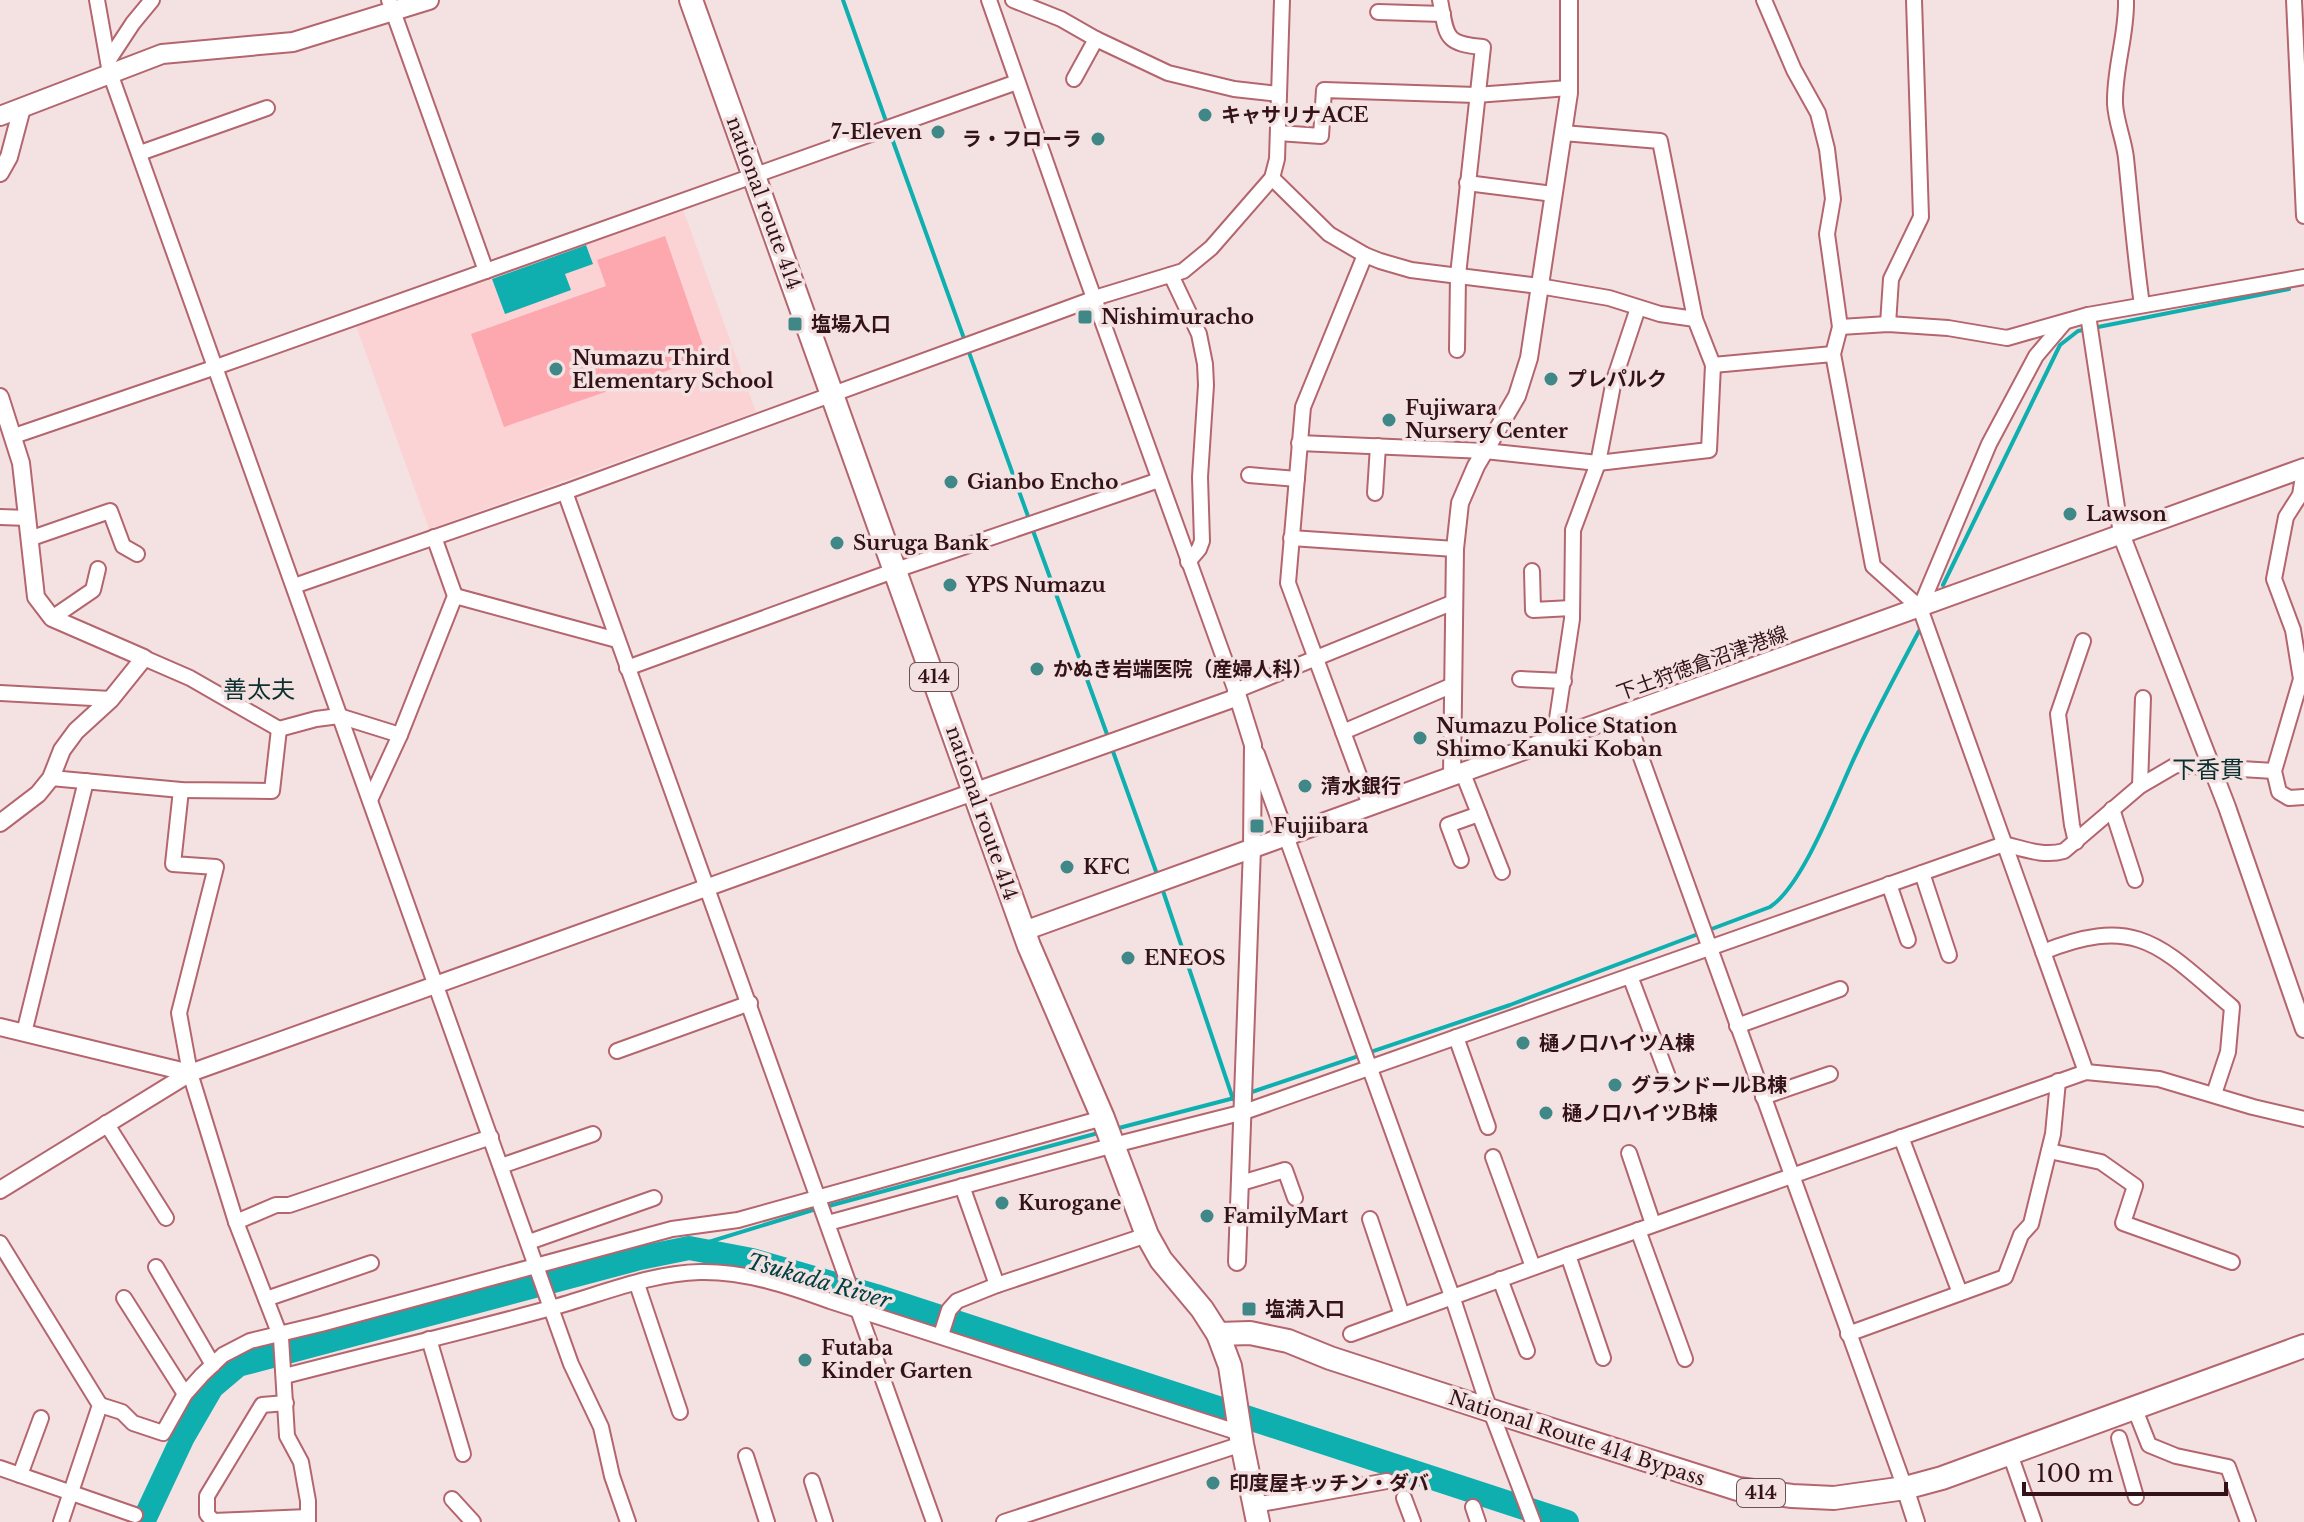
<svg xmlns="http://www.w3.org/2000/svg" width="2304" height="1522" font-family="'Libre Baskerville','Noto Sans JP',serif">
  <rect width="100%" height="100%" fill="#f4e2e3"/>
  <path fill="#fbd3d5" d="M683 209 756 412 429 529 356 326Z"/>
  <path fill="#fda7ae" d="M665 236 707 357 504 427 471 334 606 286 597 260Z"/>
  <path fill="#0fafaf" d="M586 245 593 264 565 274 571 290 505 314 492 279Z"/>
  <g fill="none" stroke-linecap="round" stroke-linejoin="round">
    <g stroke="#0fafaf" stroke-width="4">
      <path d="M843 0 887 124"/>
      <path d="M890 133 1029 519"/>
      <path d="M1032 528 1108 737"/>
      <path d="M1943 585 2060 345 2078 331 2289 289"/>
      <path d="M1111 746 1158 877"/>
      <path d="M1161 885 1233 1099"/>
      <path d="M1246 1094 1510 1005 1770 907C1804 885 1838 791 1857 752 1876 711 1898 671 1919 631"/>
      <path d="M1115 1129 1238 1097"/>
      <path d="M825 1207 1102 1132"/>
      <path d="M689 1248 816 1209"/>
    </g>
    <path stroke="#0fafaf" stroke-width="24" d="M143 1522 183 1437 212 1387 238 1365 640 1258 689 1248 752 1260 876 1296 1567 1522"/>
    <g stroke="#b4656d" stroke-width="18">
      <g id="minor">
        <path d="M97 0 110 73 571 1364 601 1427 612 1476 628 1522"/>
        <path d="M389 0 486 271"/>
        <path d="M989 0 1077 251 1238 697"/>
        <path d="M1013 0 1061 19 1096 39 1168 73 1234 89 1279 94"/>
        <path d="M1440 0C1447 35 1443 44 1483 47L1458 275 1457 350"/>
        <path d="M1764 0 1794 70 1818 113 1827 149 1833 199 1827 234 1840 327 1833 354 1873 566 1920 608 2086 1072"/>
        <path d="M2126 0C2127 35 2114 68 2115 104 2116 122 2124 140 2126 158 2131 207 2135 256 2142 305"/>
        <path d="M2294 0 2304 216"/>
        <path d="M1378 12 1443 14"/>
        <path d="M108 61 133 23 152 0"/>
        <path d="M1074 79 1096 39"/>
        <path d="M1278 133 1321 136 1324 90 1476 95 1569 88"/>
        <path d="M1563 133 1660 141 1695 319"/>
        <path d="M140 153 267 108"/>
        <path d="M1272 178 1329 234 1365 255 1380 261 1411 270 1539 286 1609 298 1660 314 1695 319 1713 365 1833 354"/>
        <path d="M1467 183 1553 194"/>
        <path d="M1365 255 1303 407 1288 583 1370 805"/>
        <path d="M1171 275 1199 334 1205 364 1206 385 1200 477 1202 541 1199 549 1188 562"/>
        <path d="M2088 315 2121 534"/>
        <path d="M1888 324 1891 279 1921 217 1914 0"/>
        <path d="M1840 327 1888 324 1948 328 2007 338 2088 315 2304 277"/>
        <path d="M14 436 216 367 1017 82"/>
        <path d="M1299 443 1485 451 1598 463 1709 450 1713 365"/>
        <path d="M2304 470 2300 495 2286 517 2274 579 2293 630 2301 679 2274 771 2279 792 2289 798 2304 797"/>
        <path d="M1249 475 1297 479"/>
        <path d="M565 492 934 1522"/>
        <path d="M1375 493 1378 446"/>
        <path d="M0 517 28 518"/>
        <path d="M1291 538 1455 549"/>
        <path d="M29 539 110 511 123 546 137 554"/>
        <path d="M1532 571 1533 610 1572 608"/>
        <path d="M294 586 565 492 1101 296 1183 271 1211 248 1272 178 1277 159 1282 0"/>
        <path d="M455 596 617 640"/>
        <path d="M1920 608 1989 444 2036 356 2064 323"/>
        <path d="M52 618 93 590 98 569"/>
        <path d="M144 658 190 678 279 729 316 719 339 716 400 735"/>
        <path d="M627 668 896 570 1159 480"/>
        <path d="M1520 679 1564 681"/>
        <path d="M1235 691 1454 602"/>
        <path d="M0 693 111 699"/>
        <path d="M1625 713 1905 1488"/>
        <path d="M1343 732 1453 685"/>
        <path d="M1554 739 1572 619 1573 530 1598 463 1614 380 1638 308"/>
        <path d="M1462 771 1502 872"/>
        <path d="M51 778 181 790 272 791 279 729"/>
        <path d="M2140 786 2143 698"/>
        <path d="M181 790 173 864 216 867 179 1013 190 1073 236 1222 281 1338 287 1436 301 1462 308 1501V1522"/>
        <path d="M370 800 400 735 455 596 434 537"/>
        <path d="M2112 809 2135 880"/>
        <path d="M1286 836 1452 1296 1485 1396 1533 1522"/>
        <path d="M2076 842 2072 825 2058 714 2083 641"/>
        <path d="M1461 860 1448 825 1479 814"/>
        <path d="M1922 873 1949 955"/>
        <path d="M1889 884 1908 940"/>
        <path d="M2043 952C2139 913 2162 948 2232 1007L2228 1052 2214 1094"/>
        <path d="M1630 976 1670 1082"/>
        <path d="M1737 1026 1840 989"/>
        <path d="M24 1033 86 781"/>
        <path d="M1456 1037 1488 1127"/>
        <path d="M617 1051 750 1003"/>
        <path d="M1763 1097 1830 1074"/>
        <path d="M106 1123 166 1218"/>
        <path d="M1901 1137 1960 1293"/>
        <path d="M2049 1151 2101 1162 2135 1186 2123 1223 2232 1262"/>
        <path d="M1629 1153 1653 1224"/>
        <path d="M1493 1157 1533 1267"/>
        <path d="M501 1166 593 1134"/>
        <path d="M1241 1183 1285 1170 1295 1198"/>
        <path d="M962 1186 997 1285"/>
        <path d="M1370 1219 1402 1315"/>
        <path d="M236 1222 276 1205H289L491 1137"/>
        <path d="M828 1223 1114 1145 1244 1112 2004 844C2024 849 2044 857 2064 851L2140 786 2176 765 2274 771"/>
        <path d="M1638 1230 1685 1359"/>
        <path d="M529 1242 654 1198"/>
        <path d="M0 1243 100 1405 61 1522"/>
        <path d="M1568 1255 1603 1358"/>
        <path d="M156 1267 213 1365"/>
        <path d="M1500 1279 1527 1351"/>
        <path d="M637 1284 680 1412"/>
        <path d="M124 1298 185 1394"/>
        <path d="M266 1299 371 1263"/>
        <path d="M1351 1334 1568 1255 2086 1072 2159 1079 2253 1107 2304 1119"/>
        <path d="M1848 1334 2005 1277 2021 1235 2031 1224 2053 1134 2058 1081"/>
        <path d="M941 1335 949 1310 957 1301 997 1285 1147 1235"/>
        <path d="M429 1339 463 1454"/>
        <path d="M285 1376C374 1353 463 1332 551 1308 599 1295 650 1273 700 1272 745 1271 789 1286 830 1301L1240 1433"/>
        <path d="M286 1403 262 1405 207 1496V1514L213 1521 308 1517"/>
        <path d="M100 1405 122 1412 133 1423 163 1433 185 1394 202 1375 223 1355 250 1341 321 1324 672 1229 738 1220 1103 1118"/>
        <path d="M2134 1407 2149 1445 2176 1456 2228 1467 2248 1522"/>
        <path d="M2119 1438 2136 1497"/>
        <path d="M2010 1454 2034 1522"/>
        <path d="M746 1456 767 1522"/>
        <path d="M0 1468 135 1515"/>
        <path d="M20 1475 41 1418"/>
        <path d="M812 1481 825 1522"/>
        <path d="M1404 1498 1413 1522"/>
        <path d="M452 1499 473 1522"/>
        <path d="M1255 1505 1387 1481"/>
        <path d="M1473 1507 1478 1522"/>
        <path d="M1004 1522 1242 1444"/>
      </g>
    </g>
    <g stroke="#b4656d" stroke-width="20">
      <g id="tertiary">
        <path d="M0 173 9 157 22 108"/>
        <path d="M0 397 21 463 36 597 52 618 144 658 111 699 76 731 62 750 51 778 38 794 0 823"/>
        <path d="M2121 534 2227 807 2304 1029"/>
        <path d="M1256 754 1286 836"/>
        <path d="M1452 775 1455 549 1460 503 1476 466 1517 396 1529 358 1569 93V0"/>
        <path d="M0 1027 190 1073"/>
        <path d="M0 1190 190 1073 1238 697 1253 745 1252 848 1237 1262"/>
        <path d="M1905 1488 1916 1522"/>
      </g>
    </g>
    <g stroke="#b4656d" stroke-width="22">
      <g id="secondary">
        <path d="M0 116 162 54 293 42 429 0"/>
        <path d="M1024 931 2304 468"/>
      </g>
    </g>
    <g stroke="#b4656d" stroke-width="26">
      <g id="trunk">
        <path d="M691 0 1029 946 1103 1118 1147 1235 1161 1260 1202 1309 1218 1334 1230 1366 1242 1444 1258 1522"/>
        <path d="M1218 1334 1250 1333 1288 1341 1330 1358 1511 1417 1738 1489 1792 1496 1834 1498 1905 1488 1942 1478 2304 1346"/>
      </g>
    </g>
    <use href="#minor" stroke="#fff" stroke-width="14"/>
    <use href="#tertiary" stroke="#fff" stroke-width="16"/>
    <use href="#secondary" stroke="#fff" stroke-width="18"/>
    <use href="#trunk" stroke="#fff" stroke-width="22"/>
  </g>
  <g fill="#408887" stroke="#f4e2e3" stroke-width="3">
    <circle cx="1205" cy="115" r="8"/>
    <circle cx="938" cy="132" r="8"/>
    <circle cx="1098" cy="139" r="8"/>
    <rect x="1077" y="309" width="16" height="16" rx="4"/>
    <rect x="787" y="316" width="16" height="16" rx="4"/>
    <circle cx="556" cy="369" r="8"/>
    <circle cx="1551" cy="379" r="8"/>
    <circle cx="1389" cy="420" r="8"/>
    <circle cx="951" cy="482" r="8"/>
    <circle cx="2070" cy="514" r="8"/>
    <circle cx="837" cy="543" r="8"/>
    <circle cx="950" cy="585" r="8"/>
    <circle cx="1037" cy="669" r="8"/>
    <circle cx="1420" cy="738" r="8"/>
    <circle cx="1305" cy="786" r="8"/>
    <rect x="1249" y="818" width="16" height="16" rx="4"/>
    <circle cx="1067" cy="867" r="8"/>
    <circle cx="1128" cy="958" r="8"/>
    <circle cx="1523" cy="1043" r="8"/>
    <circle cx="1615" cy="1085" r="8"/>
    <circle cx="1546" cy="1113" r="8"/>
    <circle cx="1002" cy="1203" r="8"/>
    <circle cx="1207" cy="1216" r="8"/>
    <rect x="1241" y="1301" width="16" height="16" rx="4"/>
    <circle cx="805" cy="1360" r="8"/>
    <circle cx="1213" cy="1483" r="8"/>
  </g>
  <g text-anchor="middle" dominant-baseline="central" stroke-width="7" stroke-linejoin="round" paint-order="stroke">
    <g fill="#f4e2e3" stroke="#6d5154" stroke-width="2">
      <rect x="910" y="663" width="48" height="28" rx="6"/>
      <rect x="1737" y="1479" width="48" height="28" rx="6"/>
    </g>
    <g font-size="18" font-weight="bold" fill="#331317">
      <text x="934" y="677">414</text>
      <text x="1761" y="1493">414</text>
    </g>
    <g font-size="20" font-weight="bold" fill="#331317" stroke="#f4e2e3" text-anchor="start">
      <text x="1221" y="115">キャサリナACE</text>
      <text x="922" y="132" text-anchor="end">7-Eleven</text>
      <text x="1082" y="139" text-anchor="end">ラ・フローラ</text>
      <text x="1101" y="317">Nishimuracho</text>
      <text x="811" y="324">塩場入口</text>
      <text x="572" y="358">Numazu Third<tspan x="572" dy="23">Elementary School</tspan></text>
      <text x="1567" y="379">プレパルク</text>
      <text x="1405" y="408">Fujiwara<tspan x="1405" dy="23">Nursery Center</tspan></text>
      <text x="967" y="482">Gianbo Encho</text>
      <text x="2086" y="514">Lawson</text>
      <text x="853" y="543">Suruga Bank</text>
      <text x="966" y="585">YPS Numazu</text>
      <text x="1053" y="669">かぬき岩端医院（産婦人科）</text>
      <text x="1436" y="726">Numazu Police Station<tspan x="1436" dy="23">Shimo Kanuki Koban</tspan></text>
      <text x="1321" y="786">清水銀行</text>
      <text x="1273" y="826">Fujiibara</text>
      <text x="1083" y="867">KFC</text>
      <text x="1144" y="958">ENEOS</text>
      <text x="1539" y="1043">樋ノ口ハイツA棟</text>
      <text x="1631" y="1085">グランドールB棟</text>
      <text x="1562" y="1113">樋ノ口ハイツB棟</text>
      <text x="1018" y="1203">Kurogane</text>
      <text x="1223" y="1216">FamilyMart</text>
      <text x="1265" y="1309">塩満入口</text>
      <text x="821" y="1348">Futaba<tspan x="821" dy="23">Kinder Garten</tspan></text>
      <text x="1229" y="1483">印度屋キッチン・ダバ</text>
    </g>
    <g font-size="20" fill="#331317" stroke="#f4e2e3">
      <text transform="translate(764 203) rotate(70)">national route 414</text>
      <text transform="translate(1702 663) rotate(-20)">下土狩徳倉沼津港線</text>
      <text transform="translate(982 813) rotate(71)">national route 414</text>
      <text transform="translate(1577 1438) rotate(18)">National Route 414 Bypass</text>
    </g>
    <g font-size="22" font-style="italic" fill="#004141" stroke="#f4e2e3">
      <text transform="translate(819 1281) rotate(16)">Tsukada River</text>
    </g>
    <g font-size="24" fill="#0c302f" stroke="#f4e2e3">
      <text x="259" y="689">善太夫</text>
      <text x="2208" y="769">下香貫</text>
    </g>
  </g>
  <path d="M2024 1482v12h202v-12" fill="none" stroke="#331317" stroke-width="4"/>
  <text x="2036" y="1482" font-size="24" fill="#331317" stroke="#f4e2e3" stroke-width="6" paint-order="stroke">100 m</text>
</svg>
